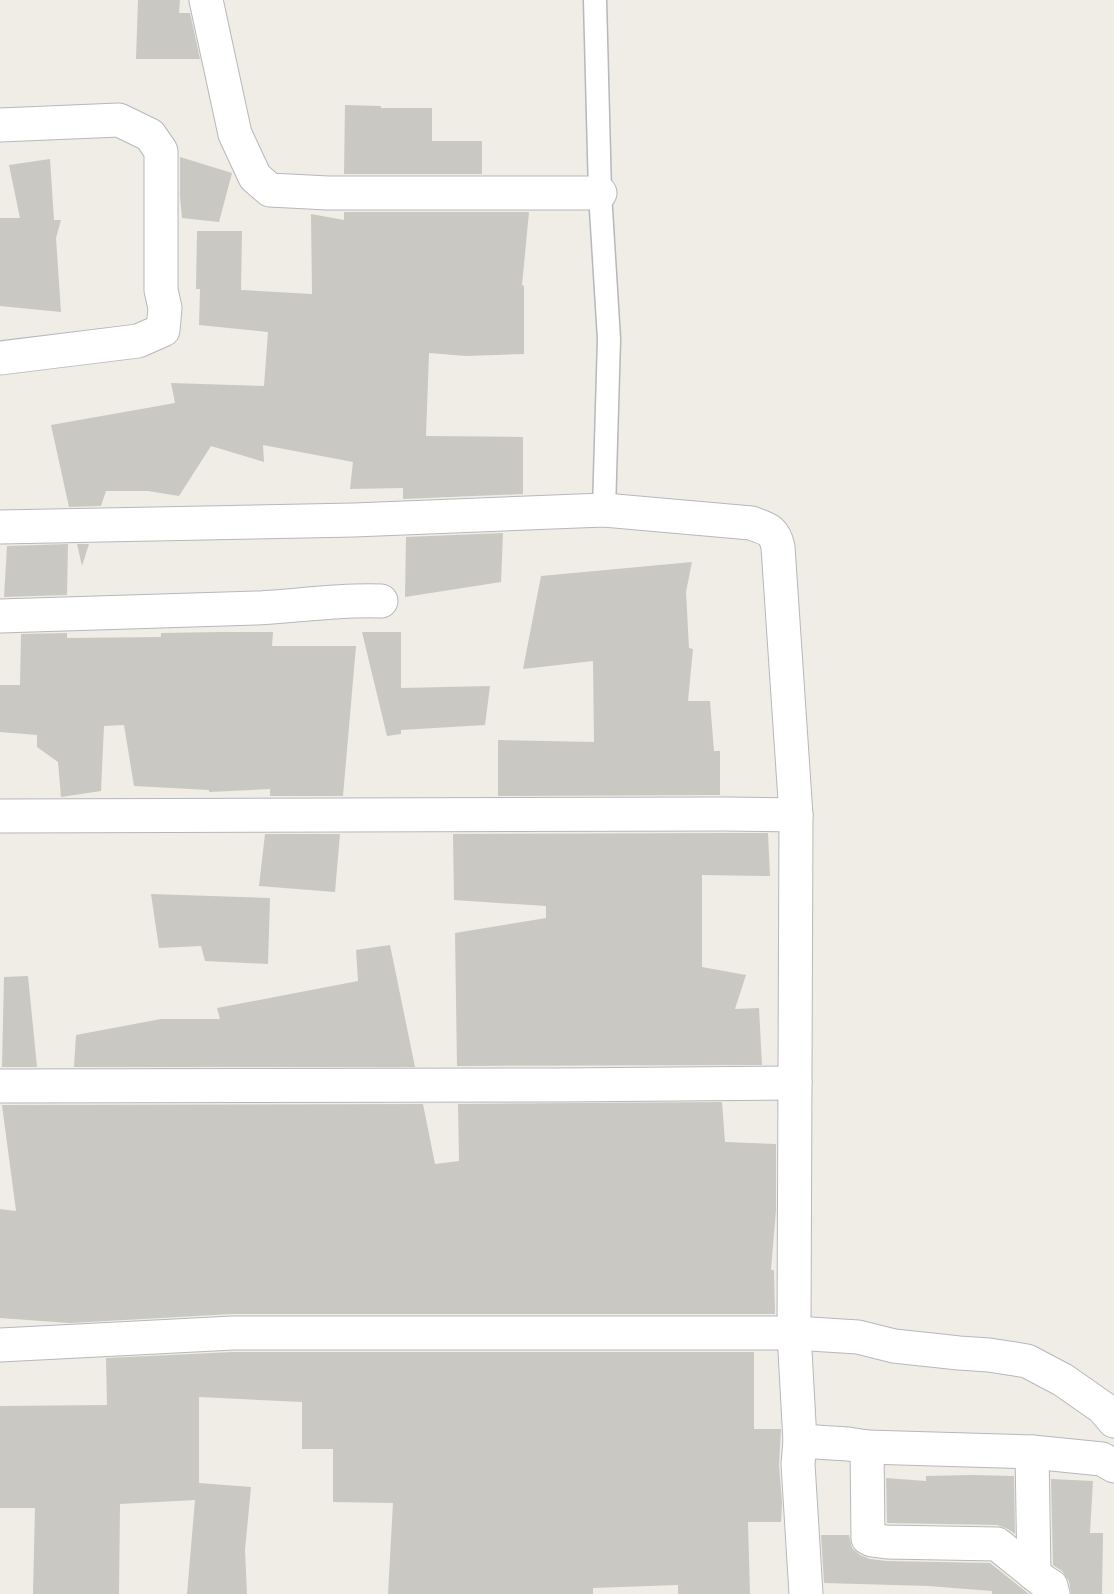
<svg xmlns="http://www.w3.org/2000/svg" width="1114" height="1594" font-family="'PT Sans',sans-serif">
  <rect width="100%" height="100%" fill="#efede5"/>
  <g fill="#cac8c2">
    <path d="M138 0H180L179 13H190L200 59H136Z"/>
    <path d="M345 105 381 106V108H432V141H482V174H344Z"/>
    <path d="M180 157 232 173 219 222 182 218 180 197Z"/>
    <path d="M50 159 54 220H61L56 238 61 312 0 306V218H20L9 165Z"/>
    <path d="M344 212H529L522 285 524 286V354L466 356 429 353 426 436 523 437V494L403 499V488L350 489 353 462 263 445 264 462 211 446 179 496 148 491H106L101 506 69 507 51 425 175 403 171 383 264 386 268 332 199 325 200 289H196L197 231H242L241 290 312 294 311 214 344 220Z"/>
    <path d="M503 533 501 582 405 597 406 537Z"/>
    <path d="M68 544 67 595 4 597 7 546Z"/>
    <path d="M77 544H89L82 566Z"/>
    <path d="M692 562 686 592 689 648 693 649 688 701H710L714 751H720V795L498 796V740L594 742 593 661 523 669 541 576Z"/>
    <path d="M222 632H273L272 646H356L343 796H270V789L209 792V790L134 786 124 725 104 726 101 791 61 797 58 762 37 747V735L0 732V685H20L21 634 67 633V638L161 637V633Z"/>
    <path d="M362 632H401V688L490 686 485 725 401 730V734L387 736Z"/>
    <path d="M725 833H768L770 876 702 875V967L746 975 735 1009 759 1008 762 1065 457 1066 455 933 546 918V906L454 900 453 834Z"/>
    <path d="M265 834H340L335 892 259 886Z"/>
    <path d="M151 894 270 898 268 964 205 961 201 946 159 948Z"/>
    <path d="M390 945 415 1067H74L76 1035 161 1019H220L217 1008 358 981 356 950Z"/>
    <path d="M28 976 37 1067H2L4 977Z"/>
    <path d="M722 1102 725 1142 776 1144V1210L771 1270H774L775 1314H233L70 1323 0 1318V1209L16 1211 2 1105 423 1104 435 1164 459 1161 458 1104Z"/>
    <path d="M233 1352H754V1429H781L779 1465 782 1502 781 1522H748L750 1594H678V1585L593 1588V1594H388L393 1503 333 1502V1449H302V1402L199 1397V1483L251 1487 245 1550 247 1594H187L195 1500 120 1504 119 1594H33L35 1508H0V1406L107 1405 106 1358Z"/>
    <path d="M972 1475 1014 1476 1015 1534 1008 1529 997 1525 887 1523 886 1478 926 1481V1476Z"/>
    <path d="M1051 1479 1093 1481 1090 1533H1103L1102 1594H1071L1069 1581 1062 1571 1053 1565Z"/>
    <path d="M821 1535H849L852 1548 860 1555 870 1559 887 1561 990 1563 1029 1594H992V1591L928 1586 824 1583Z"/>
  </g>
  <g fill="none" stroke-linecap="round" stroke-linejoin="round">
    <g stroke="#b5b8bc" stroke-width="25">
      <path id="lane" d="M595 0 600 193 609 339 604 510"/>
    </g>
    <g stroke="#b5b8bc" stroke-width="35">
      <g id="street">
        <path d="M206 0 235 134 255 177 270 190 328 193H600"/>
        <path d="M0 125 119 120 150 135 161 151V290L165 308 163 330 138 341 0 358"/>
        <path d="M0 527 354 520 604 510 751 523C767 529 774 529 778 547L796 815 794 1333 800 1441 798 1464 806 1594"/>
        <path d="M0 616C86 613 171 611 257 608 298 606 340 599 381 601"/>
        <path d="M0 816 725 814 796 815"/>
        <path d="M0 1086 559 1085 795 1083"/>
        <path d="M0 1345 233 1333H794L858 1337 894 1346 959 1353 989 1355 1027 1361 1063 1380 1103 1408 1114 1421"/>
        <path d="M800 1441 848 1444 867 1447 868 1538 872 1540 887 1542 997 1544 1043 1581 1051 1586 1053 1594"/>
        <path d="M867 1447 1032 1452 1102 1459 1114 1466"/>
        <path d="M1032 1452 1034 1574"/>
      </g>
    </g>
    <use href="#lane" stroke="#fff" stroke-width="22"/>
    <use href="#street" stroke="#fff" stroke-width="33"/>
  </g>
</svg>
